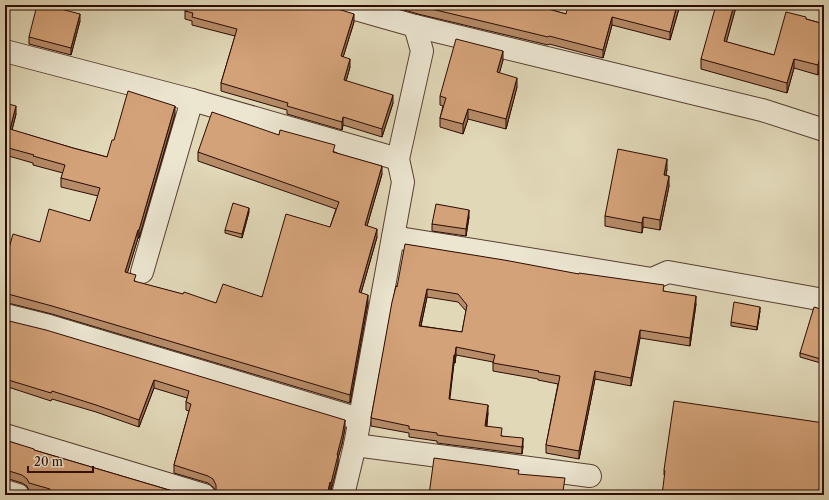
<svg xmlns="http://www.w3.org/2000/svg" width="829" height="500" font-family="'Libre Caslon Text',serif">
  <rect width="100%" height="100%" fill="#e1d8b8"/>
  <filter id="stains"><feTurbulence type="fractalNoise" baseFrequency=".005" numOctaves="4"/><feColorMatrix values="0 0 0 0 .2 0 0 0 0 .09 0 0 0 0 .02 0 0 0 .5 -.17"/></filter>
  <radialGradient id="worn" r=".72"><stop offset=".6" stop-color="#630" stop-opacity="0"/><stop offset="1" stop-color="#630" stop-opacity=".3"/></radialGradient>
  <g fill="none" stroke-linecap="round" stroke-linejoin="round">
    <g stroke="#583e30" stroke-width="24">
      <g id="street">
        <path d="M341 5 415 26 762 110 824 130"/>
        <path d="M5 51 192 100 398 159"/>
        <path d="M393 237 652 279 668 272 824 300"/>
        <path d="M142 272 192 100"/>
        <path d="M5 315 49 326 359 419"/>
        <path d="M5 435 204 495"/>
        <path d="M355 445 590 476"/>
        <path d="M5 491 18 495"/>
        <path d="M343 495 355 445 403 182 398 159 422 51 415 26"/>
      </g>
    </g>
    <use href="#street" stroke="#ece6d1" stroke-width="22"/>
  </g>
  <g fill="#b68b68" stroke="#2b0b02" fill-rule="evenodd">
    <path d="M387 5H534L566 14 680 5 670 40 612 25 603 58 549 44 548 45 418 14Z"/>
    <path d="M736 5V7L726 42 774 55 806 19 824 24V53L818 75 794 68 787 93 701 69V59Z"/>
    <path d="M59 9 80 21 71 55 29 44V37Z"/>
    <path d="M185 11 354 22 343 57 350 67 346 81 393 103 382 137 343 125 342 130 287 114V110L221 91V83L235 36 192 25V21L185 19Z"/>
    <path d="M503 60 499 73 517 87 506 129 468 119 463 134 440 127V118L443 106 440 105V96Z"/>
    <path d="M5 103 16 114 12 130 73 148 107 157 114 140 175 114 139 238H138L127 273 136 282 216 303 262 297 330 227 336 209 198 161V152L279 135 335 152 382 174 367 226 377 237 361 293 368 303 350 403 52 314 8 303H5V262L40 242 90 221 98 196 61 187V178L63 173 33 165V163L5 155Z"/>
    <path d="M667 169 666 175 669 186 660 230 643 227 642 233 605 226V216Z"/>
    <path d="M249 212 242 238 225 233V230Z"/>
    <path d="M469 217 466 236 432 231V224Z"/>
    <path d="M396 286 664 291 696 304 690 346 640 338 631 386 595 379 579 459 546 453V445L558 384 538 380V379L493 371V362L456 355 455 363H454L449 399 488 413 487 426 502 436 523 446 522 454 437 443V441L409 437V433L371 426V418ZM427 297 458 302 466 311 462 332 421 326Z"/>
    <path d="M824 310V364L800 357V353Z"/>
    <path d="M760 311 757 330 731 326V322Z"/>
    <path d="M5 320 345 428 342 444 338 458V463L331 490H330L328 495H213L216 492 213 487 208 483 174 473V465L189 411 186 410V402L187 398 154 388 139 427 96 412 52 399 51 401 5 386Z"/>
    <path d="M824 423 665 475H664V470Z"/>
    <path d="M5 440 34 450 186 495H44L29 491 27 486 22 483 9 479H5Z"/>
  </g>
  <g fill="#947155" stroke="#2b0b02">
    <path d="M58 5H60L57 15V8Z"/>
    <path d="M677 5H680L670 40V32Z"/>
    <path d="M734 5H736V7L724 51V41Z"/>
    <path d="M80 14V21L71 55V48Z"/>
    <path d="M354 14V22L341 64V56Z"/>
    <path d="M612 17V25L603 58V50Z"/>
    <path d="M824 43V53L818 75V65Z"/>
    <path d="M503 51V60L497 82V72Z"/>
    <path d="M350 59V67L344 88V80Z"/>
    <path d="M794 59V68L787 93V83Z"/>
    <path d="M517 78V87L506 129V119Z"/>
    <path d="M393 95V103L382 137V129Z"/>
    <path d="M16 106V114L10 137V129Z"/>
    <path d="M175 106V114L139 238V230Z"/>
    <path d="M468 109V119L463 134V124Z"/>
    <path d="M343 117V125L342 130V122Z"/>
    <path d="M667 159V169L664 185V175Z"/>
    <path d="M382 166V174L365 233V225Z"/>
    <path d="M669 176V186L660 230V220Z"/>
    <path d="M249 208V212L242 238V234Z"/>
    <path d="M469 210V217L466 236V229Z"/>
    <path d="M643 217V227L642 233V223Z"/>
    <path d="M377 229V237L359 300V292Z"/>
    <path d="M138 230V238L125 281V272Z"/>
    <path d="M427 289V297L419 334V326Z"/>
    <path d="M368 295V303L350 403V395Z"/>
    <path d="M696 296V304L690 346V338Z"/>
    <path d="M760 307V311L757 330V327Z"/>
    <path d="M640 330V338L631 386V378Z"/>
    <path d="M456 347V355L455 363V355Z"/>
    <path d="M454 355V363L449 407V399Z"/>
    <path d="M595 371V379L579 459V451Z"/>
    <path d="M154 380V388L139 427V420Z"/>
    <path d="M488 405V413L485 433V426Z"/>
    <path d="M345 420V428L342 444 338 458V463L331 490V483L337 455Z"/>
    <path d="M523 438V446L522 454V447Z"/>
    <path d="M330 482V490L328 495H327Z"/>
  </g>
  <g fill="#d4a279" stroke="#2b0b02" fill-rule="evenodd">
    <path d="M37 5H58L57 8 80 14 71 48 29 37Z"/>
    <path d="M187 5H332L338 9 354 14 341 56 350 59 344 80 393 95 382 129 343 117 342 122 287 106 288 103 221 83 237 29 192 17 193 13 185 11Z"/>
    <path d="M415 5H534L566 14 568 5H677L670 32 612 17 603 50 549 36 548 37Z"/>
    <path d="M716 5H734L724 41 774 55 786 12 806 17V19L824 24V43L818 65 794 59 787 83 701 59Z"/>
    <path d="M456 39 503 51 497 72 517 78 506 119 468 109 463 124 440 118 446 98 440 96Z"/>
    <path d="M128 91 175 106 139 230H138L125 272 136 275 134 281 183 294 184 292 216 303 223 284 262 297 286 214 330 227 339 202 198 152 212 112 279 135 280 130 335 145 333 152 382 166 365 225 377 229 359 292 368 295 350 395 52 306 8 294 5 295V262L13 234 40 242 49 209 90 221 100 188 61 178 65 165 33 156 34 155 5 147V103L16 106 10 129 73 148 107 157 112 140H114Z"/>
    <path d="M618 149 667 159 664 175 669 176 660 220 643 217 642 223 605 216Z"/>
    <path d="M233 203 249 208 242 234 225 230Z"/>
    <path d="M436 204 469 210 466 229 432 224Z"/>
    <path d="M405 244 504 260 579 274V273L664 285 663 291 696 296 690 338 640 330 631 378 595 371 579 451 546 445 560 376 538 372 539 371 493 363 495 355 456 347 455 355H454L449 399 488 405 485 426 502 428 501 436 523 438 522 447 437 435V433L409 429V426L371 418 392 302 396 286 397 287ZM427 289 458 294 467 305 462 332 419 326Z"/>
    <path d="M734 302 760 307 757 327 731 322Z"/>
    <path d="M814 307 824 310V360L800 353Z"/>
    <path d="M5 320 46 330 345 420 342 436 337 455H338L331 483 330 482 327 495H213L216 491V485L213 479 208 476 174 465 191 404 186 402 189 391 154 380 139 420 96 405 52 391 51 393 5 379Z"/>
    <path d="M674 401 824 423V495H662L665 471 664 470Z"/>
    <path d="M5 440 34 449V450L186 495H48L50 489 29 483 27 479 22 475 9 471H5Z"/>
    <path d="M434 458 519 470 518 474 565 478 563 491 614 493V495H429Z"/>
  </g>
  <rect width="829" height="500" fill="none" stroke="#e1d8b8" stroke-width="20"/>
  <rect x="6" y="6" width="817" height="488" fill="none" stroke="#2b0b02" stroke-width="2"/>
  <rect x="10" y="10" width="809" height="480" fill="none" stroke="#2b0b02"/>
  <path d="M28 466v6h65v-6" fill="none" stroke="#2b0b02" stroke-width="2"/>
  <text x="34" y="466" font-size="12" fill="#2b0b02" stroke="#ece6d1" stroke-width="3" paint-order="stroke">20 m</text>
  <rect width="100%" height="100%" filter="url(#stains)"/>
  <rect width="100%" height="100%" fill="url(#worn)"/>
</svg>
